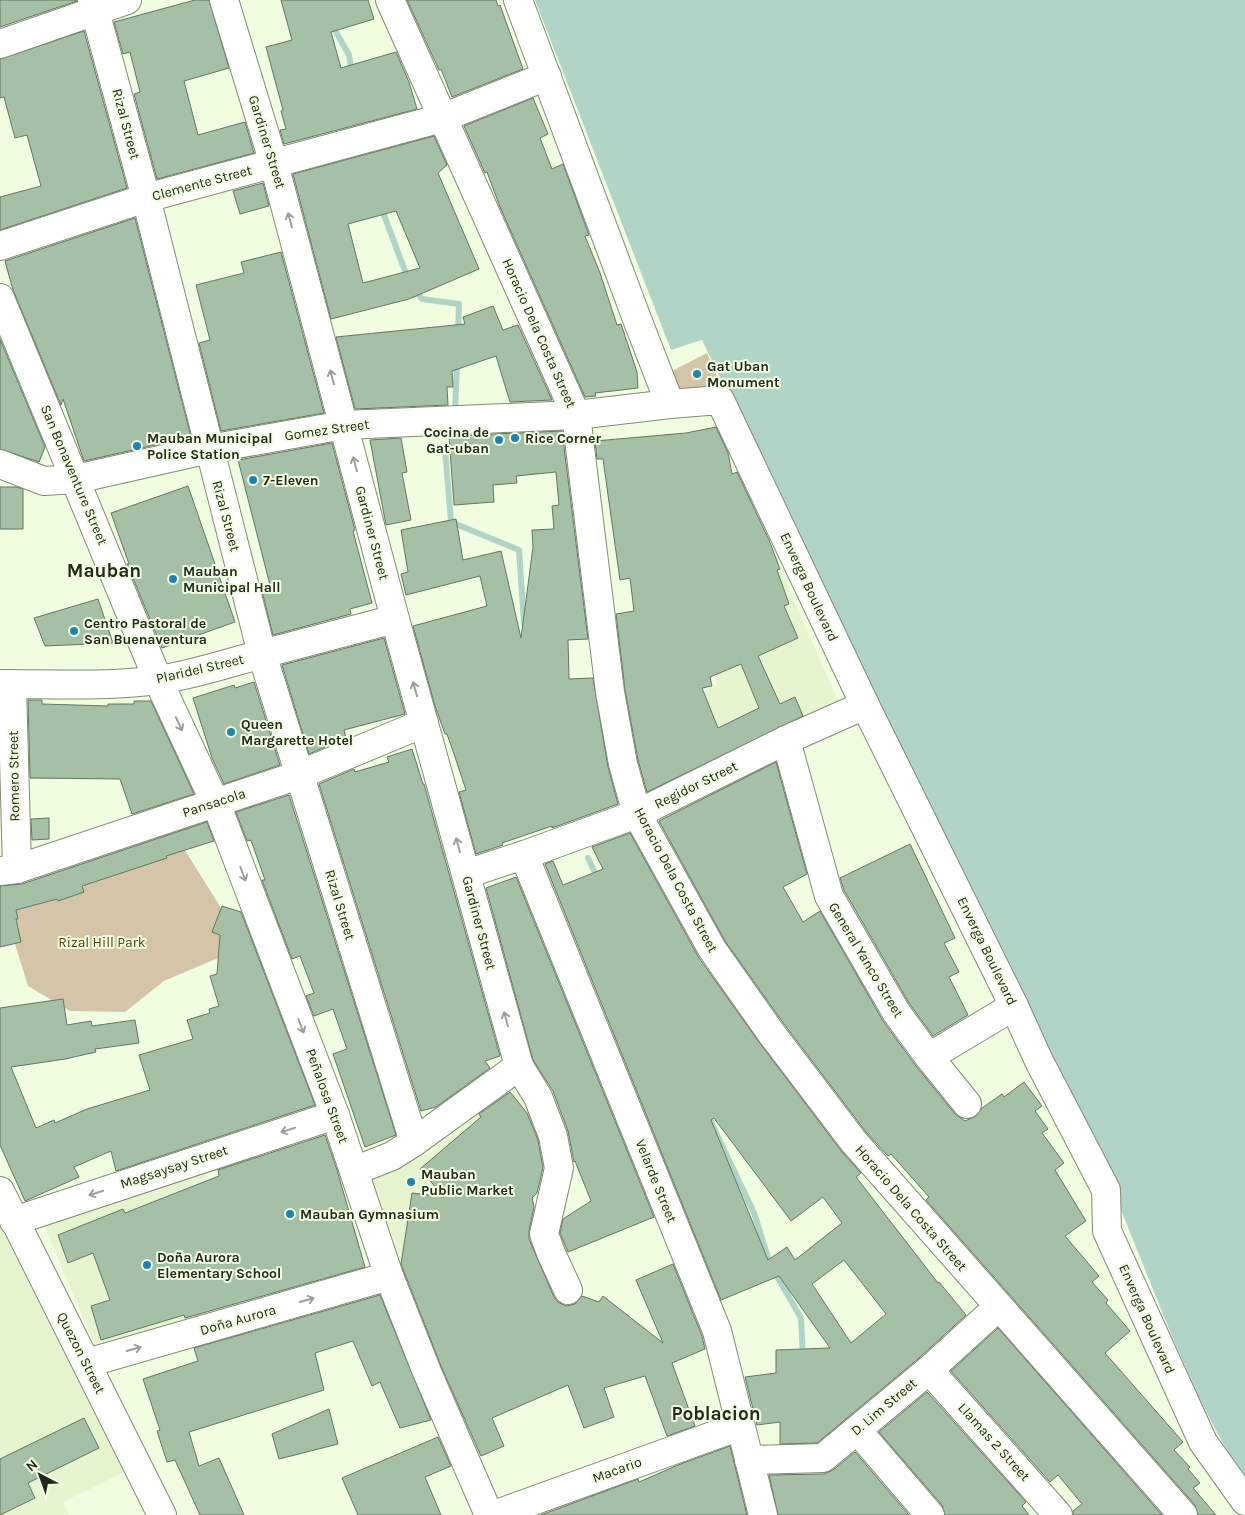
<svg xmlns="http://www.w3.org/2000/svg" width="1245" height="1515" font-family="Karla,sans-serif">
  <rect width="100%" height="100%" fill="#f1fde0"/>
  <g fill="#e6f5d0">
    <path d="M781 571 843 712 720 770 699 696 716 684 724 592Z"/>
    <path d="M523 1078 548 1123 452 1204 445 1262 370 1271 338 1159 427 1155Z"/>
    <path d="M203 1169 245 1305 97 1351 44 1225Z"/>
    <path d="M0 1223 124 1472 63 1502 69 1515H0Z"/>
  </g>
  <g fill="#d4c4a8">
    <path d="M707 353 726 397 679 400 668 373Z"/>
    <path d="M176 836 231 924 239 949 164 981 125 1012 70 1011 28 986 4 908Z"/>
  </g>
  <path fill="#b0d5c6" d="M535 0H1245V1484L1203 1406 1171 1334 1117 1200 702 340 671 350Z"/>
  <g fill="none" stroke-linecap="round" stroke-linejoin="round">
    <g stroke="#b0d5c6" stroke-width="6">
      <path d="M332 25 349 55 352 73"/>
      <path d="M381 207 408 279"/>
      <path d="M414 288 422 299 459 304 458 333"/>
      <path d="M455 411 457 363"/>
      <path d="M445 449 451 522 519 550 524 623"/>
      <path d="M588 858 598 879"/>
      <path d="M710 1120 754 1213 770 1264 801 1318 803 1357"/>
    </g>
  </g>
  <g fill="#a6c0a8" stroke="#607762" fill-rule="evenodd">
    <path d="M0 0H77V1L0 27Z"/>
    <path d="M195 0H209L229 68 184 81 198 135 245 122 254 153 157 179 134 94 140 92 130 52 123 54 114 22Z"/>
    <path d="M281 0H368L374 19 331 32 341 68 396 52 409 82 417 109 284 144 280 130 286 129 281 111 283 110 266 47 292 40Z"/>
    <path d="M407 0H496L498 6 500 5 523 69 452 97 441 69 439 70Z"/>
    <path d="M84 31 127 188 0 230V197L41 186 27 135 15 138 4 97 0 98V59Z"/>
    <path d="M533 98 548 134 540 138 552 169 563 164 589 235 585 236 600 273 617 325 621 324 637 372 638 388 595 393 596 396 585 397 500 207 487 172 485 173 464 126Z"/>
    <path d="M434 136 447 165 438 173 479 269 409 299 331 319 293 174ZM396 211 420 268 363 283 348 224Z"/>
    <path d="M263 183 269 206 240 214 233 191Z"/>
    <path d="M135 218 191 437 84 461 63 399 61 405 13 290 5 261Z"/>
    <path d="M281 252 324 413 221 431 199 343 210 340 196 285 244 273 241 262Z"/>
    <path d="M493 306 503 330 518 325 552 400 510 402 496 356 452 371 453 387H447L448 405 355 409 336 337 465 324 463 317Z"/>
    <path d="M0 339 45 447 39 462 0 449Z"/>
    <path d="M716 427 728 453 732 474 737 472 769 540 780 569 777 570 789 604 784 606 798 638 758 656 780 704 795 697 803 716 647 792 638 760 625 690 616 614 634 611 630 578 620 580 603 459H597L595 441 686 433ZM741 664 759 708 718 728 702 688 712 686 710 677Z"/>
    <path d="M562 431 588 639 568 640 569 679 593 678 608 767 618 804 552 828V826L502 843 503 845 476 854 459 792 466 790 454 754 447 734H445L435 706 413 626 487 606 480 576 406 595 401 574 408 572 401 530 456 519 463 560 501 551 521 638 533 547 532 530 554 529 552 506 559 505 556 472 516 476 517 483 493 485 494 502 454 505 449 436Z"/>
    <path d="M401 438 407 472 402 473 411 520 386 525 370 440Z"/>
    <path d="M332 443 355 530 353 531 372 603 350 609 351 614 273 635 262 591 271 589 238 460Z"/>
    <path d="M188 486 235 622 162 648 127 564H129L111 513Z"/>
    <path d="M0 487H16L23 489V529H0Z"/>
    <path d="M98 599 113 643 45 646 34 618Z"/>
    <path d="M384 638 405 714 344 730 346 738 309 754 282 665Z"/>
    <path d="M254 682 280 765 224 784 212 758 193 698 234 685 235 688Z"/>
    <path d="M28 700H42V704L108 706V704H134V701H151L194 794 132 814 120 779 30 778Z"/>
    <path d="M412 749 423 784H424L500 1056 485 1061 490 1068 436 1107 421 1111 319 784 354 769 355 772 389 762 387 757Z"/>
    <path d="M776 762 807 874 783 887 803 922 820 911 883 1021 916 1066 955 1114 965 1121 976 1116 982 1108 1002 1094 1004 1097 1024 1082 1042 1106 1035 1111 1048 1129 1042 1133 1064 1163 1055 1170 1086 1221 1065 1236 1099 1276 1092 1282 1108 1300 1106 1303 1130 1331 1105 1353 1183 1442 1174 1450 1190 1467 1188 1469 1200 1483 1193 1488 1216 1515H1198L1195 1505 926 1200 929 1197 891 1154 888 1156 866 1132 784 1024 725 941 659 821Z"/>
    <path d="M289 795 396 1135 365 1147 333 1054 347 1049 333 1009 314 1016 306 996 314 993 300 956 292 959 262 880H265L251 840 247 841 236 812Z"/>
    <path d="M49 818V839L32 840 31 819Z"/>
    <path d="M207 822 214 841 166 856 167 858 82 886 84 892 58 901 57 899 16 910 18 919H16L21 942 0 947V886L22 884Z"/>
    <path d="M630 833 699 958 759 1042 842 1152 861 1173 856 1177 938 1283 939 1282 966 1315 919 1358 817 1443 780 1444V1422L757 1425 745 1377 776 1373V1350L830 1348 779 1276 721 1300 545 864 553 861 563 885 603 869 592 847ZM714 1118 791 1221 823 1197 842 1223 795 1260 787 1247 768 1260 711 1120ZM844 1260 886 1314 851 1343 812 1284Z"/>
    <path d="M910 844 955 938 944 943 959 972 949 977 968 1015 933 1036 909 1003 844 890 840 878Z"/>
    <path d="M516 877 654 1217 568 1252 560 1233 563 1219 591 1201 575 1161 574 1162 568 1131 553 1091 533 1060 486 888Z"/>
    <path d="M222 906 241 912 315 1105 116 1171 111 1151 74 1167 79 1177 25 1201 0 1145V1008L63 999 67 1025 91 1021 92 1026 135 1020 139 1043 95 1049 96 1052 65 1059 11 1067 36 1128 54 1120 55 1123 87 1109 150 1090 139 1055 193 1039 187 1020 210 1013 209 1009 219 1006 210 976 217 974 220 935 212 932Z"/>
    <path d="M510 1092 527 1113 538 1140 543 1168 537 1193 532 1198 534 1207 529 1231V1239L554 1297 559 1303 567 1306 575 1304 582 1296 599 1302 603 1296 663 1343 636 1280 673 1264 702 1336 705 1349 672 1363 695 1426 667 1436 645 1376 604 1388 614 1417 584 1428 568 1385 492 1418 504 1446 481 1456 441 1366 401 1264 412 1193 444 1197 420 1169 481 1117 479 1114Z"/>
    <path d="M325 1135 337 1170 365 1267 185 1318 184 1315 101 1340 91 1306 110 1300 93 1253 68 1263 58 1235 123 1209 125 1213 219 1176 218 1170Z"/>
    <path d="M380 1295 431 1420 400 1428 380 1382 372 1386 353 1341 315 1353 324 1390 189 1432 199 1466 219 1458 244 1515H200L175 1460 167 1462 157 1431 160 1430 143 1379 198 1361 194 1348Z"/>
    <path d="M998 1328 1162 1515H1073V1511L1082 1504 1058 1475 1050 1482 951 1371Z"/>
    <path d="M927 1392 1026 1502 1022 1506 1029 1515H945L942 1505 879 1432Z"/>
    <path d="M329 1409 338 1444 279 1459 272 1434Z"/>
    <path d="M84 1418 99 1448 28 1483 35 1498 0 1515V1459Z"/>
    <path d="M438 1437 451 1466 425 1477 441 1515H358L342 1478Z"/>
    <path d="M730 1446 747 1515H541L638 1479 639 1482 678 1465Z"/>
    <path d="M855 1452 909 1515H778L769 1475 824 1474 833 1470Z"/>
  </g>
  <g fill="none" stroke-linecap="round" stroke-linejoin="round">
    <g stroke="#818c71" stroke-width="30">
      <g id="minor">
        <path d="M224 0 274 164 395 619 519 1066 538 1097 553 1136 559 1168 544 1234 551 1253 568 1290"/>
        <path d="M390 0 576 415 610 692 623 764 637 814 712 949 771 1033 854 1142 1183 1515"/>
        <path d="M518 0 637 319 670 404"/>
        <path d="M0 44 127 0"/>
        <path d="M0 246 146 198 442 118 547 76"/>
        <path d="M0 298 158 680 219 811 335 1115 389 1276 427 1372 489 1515"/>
        <path d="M0 464 44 481 76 479 209 449 344 425 576 415 670 404 720 400 865 705 1014 1006 1039 1061 1106 1190 1107 1231 1203 1442 1245 1501"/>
        <path d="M395 619 262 654 414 1142"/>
        <path d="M12 684 17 869"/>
        <path d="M786 740 829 896 896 1012 929 1057 967 1104"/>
        <path d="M524 855 717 1331 763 1515"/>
        <path d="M0 871 17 869 299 775 424 723"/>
        <path d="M466 874 524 855 637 814 786 740 865 705"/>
        <path d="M929 1057 1014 1006"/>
        <path d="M354 1171 392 1156 414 1142 519 1066"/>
        <path d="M14 1221 335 1115"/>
        <path d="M87 1363 389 1276"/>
        <path d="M929 1370 1058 1515"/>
        <path d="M857 1430 930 1515"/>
        <path d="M749 1460 823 1458 929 1370 998 1307"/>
        <path d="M494 1515 740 1426"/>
      </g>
    </g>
    <g stroke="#818c71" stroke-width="30">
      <g id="major">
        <path d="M0 684C53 684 106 687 158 680 193 675 228 663 262 654L146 198 92 0"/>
        <path d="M0 1191 162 1515"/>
      </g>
    </g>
    <use href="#minor" stroke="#fff" stroke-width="28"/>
    <use href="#major" stroke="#fff" stroke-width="28"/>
  </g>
  <defs><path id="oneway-shaft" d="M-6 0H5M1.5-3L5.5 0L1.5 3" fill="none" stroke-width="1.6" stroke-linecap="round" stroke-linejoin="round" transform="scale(1.25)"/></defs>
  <g stroke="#9c9f9a">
    <use href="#oneway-shaft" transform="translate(290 220) rotate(-105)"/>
    <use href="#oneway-shaft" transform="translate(332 377) rotate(-105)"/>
    <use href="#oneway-shaft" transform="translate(355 464) rotate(-105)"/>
    <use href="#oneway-shaft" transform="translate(415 689) rotate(-106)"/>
    <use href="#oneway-shaft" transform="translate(179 724) rotate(65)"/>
    <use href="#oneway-shaft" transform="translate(458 845) rotate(-105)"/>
    <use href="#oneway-shaft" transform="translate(243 874) rotate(69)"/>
    <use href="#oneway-shaft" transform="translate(506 1019) rotate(-105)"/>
    <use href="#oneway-shaft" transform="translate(301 1026) rotate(69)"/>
    <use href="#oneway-shaft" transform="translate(288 1130) rotate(162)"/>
    <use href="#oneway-shaft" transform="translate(96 1193) rotate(162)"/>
    <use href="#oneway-shaft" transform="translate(307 1300) rotate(-16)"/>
    <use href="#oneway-shaft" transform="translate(134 1349) rotate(-16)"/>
  </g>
  <g fill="#2383af" stroke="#f1fde0" stroke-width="2">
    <circle cx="697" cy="374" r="5"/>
    <circle cx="515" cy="438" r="5"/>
    <circle cx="499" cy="440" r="5"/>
    <circle cx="137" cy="446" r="5"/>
    <circle cx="253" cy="480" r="5"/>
    <circle cx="173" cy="579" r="5"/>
    <circle cx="74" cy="631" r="5"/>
    <circle cx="231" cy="732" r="5"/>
    <circle cx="411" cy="1182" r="5"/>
    <circle cx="290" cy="1214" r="5"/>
    <circle cx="147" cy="1265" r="5"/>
  </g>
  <g text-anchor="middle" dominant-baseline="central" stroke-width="4" stroke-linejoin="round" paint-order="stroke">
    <g font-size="14" fill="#24291e" stroke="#f1fde0">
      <text transform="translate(126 124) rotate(75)">Rizal Street</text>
      <text transform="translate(267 142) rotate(73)">Gardiner Street</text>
      <text transform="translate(202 183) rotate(-15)">Clemente Street</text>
      <text transform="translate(539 333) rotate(66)">Horacio Dela Costa Street</text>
      <text transform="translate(327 430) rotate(-8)">Gomez Street</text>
      <text transform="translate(74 475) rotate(67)">San Bonaventure Street</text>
      <text transform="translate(226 516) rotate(75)">Rizal Street</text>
      <text transform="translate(372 533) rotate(75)">Gardiner Street</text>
      <text transform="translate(809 587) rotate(65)">Enverga Boulevard</text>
      <text transform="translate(200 669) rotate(-13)">Plaridel Street</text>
      <text transform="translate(14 776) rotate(-91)">Romero Street</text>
      <text transform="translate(696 785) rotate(-26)">Regidor Street</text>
      <text transform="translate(214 803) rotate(-18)">Pansacola</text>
      <text transform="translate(676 880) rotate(62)">Horacio Dela Costa Street</text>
      <text transform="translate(340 905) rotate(73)">Rizal Street</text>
      <text transform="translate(479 923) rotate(75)">Gardiner Street</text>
      <text transform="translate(987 951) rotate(64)">Enverga Boulevard</text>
      <text transform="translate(866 960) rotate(59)">General Yanco Street</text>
      <text transform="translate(327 1096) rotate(70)">Peñalosa Street</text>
      <text transform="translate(174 1167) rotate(-18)">Magsaysay Street</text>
      <text transform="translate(656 1181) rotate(68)">Velarde Street</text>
      <text transform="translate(911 1208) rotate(49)">Horacio Dela Costa Street</text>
      <text transform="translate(1147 1319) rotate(66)">Enverga Boulevard</text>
      <text transform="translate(238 1320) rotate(-16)">Doña Aurora</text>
      <text transform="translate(81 1353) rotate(63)">Quezon Street</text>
      <text transform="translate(884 1407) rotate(-40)">D. Lim Street</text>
      <text transform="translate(994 1442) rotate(48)">Llamas 2 Street</text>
      <text transform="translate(617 1470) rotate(-20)">Macario</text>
    </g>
    <g font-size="14" font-weight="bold" fill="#24291e" stroke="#f1fde0" text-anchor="start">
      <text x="707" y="366">Gat Uban<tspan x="707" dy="16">Monument</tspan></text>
      <text x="489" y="432" text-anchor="end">Cocina de<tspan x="489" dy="16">Gat-uban</tspan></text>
      <text x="147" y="438">Mauban Municipal<tspan x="147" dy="16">Police Station</tspan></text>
      <text x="525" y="438">Rice Corner</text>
      <text x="263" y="480">7-Eleven</text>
      <text x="183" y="571">Mauban<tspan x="183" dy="16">Municipal Hall</tspan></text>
      <text x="84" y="623">Centro Pastoral de<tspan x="84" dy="16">San Buenaventura</tspan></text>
      <text x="241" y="724">Queen<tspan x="241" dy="16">Margarette Hotel</tspan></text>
      <text x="421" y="1174">Mauban<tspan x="421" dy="16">Public Market</tspan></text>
      <text x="300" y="1214">Mauban Gymnasium</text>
      <text x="157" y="1257">Doña Aurora<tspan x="157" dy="16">Elementary School</tspan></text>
    </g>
    <g font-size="14" fill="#59410b" stroke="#f1fde0">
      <text x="102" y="942">Rizal Hill Park</text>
    </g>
    <g font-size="19" font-weight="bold" fill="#24291e" stroke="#f1fde0">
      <text x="104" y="571">Mauban</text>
      <text x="716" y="1414">Poblacion</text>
    </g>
  </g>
  <g transform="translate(40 1475) rotate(319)" stroke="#f1fde0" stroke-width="4" paint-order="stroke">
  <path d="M0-4L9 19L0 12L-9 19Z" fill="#24291e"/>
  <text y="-8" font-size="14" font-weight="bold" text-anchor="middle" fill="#24291e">N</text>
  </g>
</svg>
